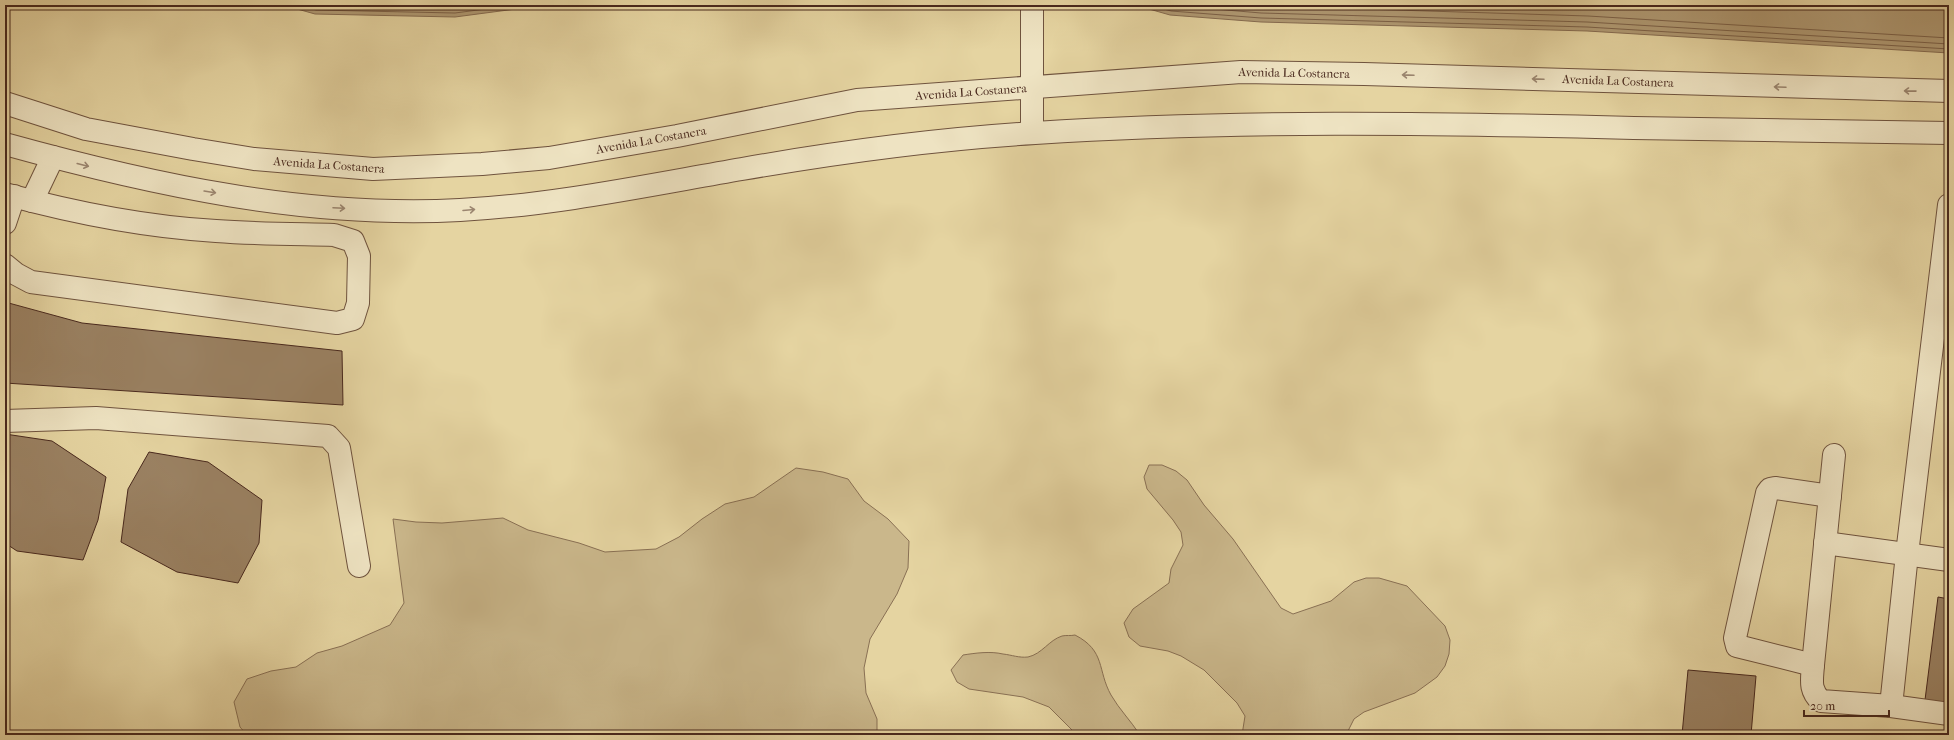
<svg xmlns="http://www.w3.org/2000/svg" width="1954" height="740" font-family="'IM FELL French Canon',serif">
  <rect width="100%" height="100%" fill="#e5d4a1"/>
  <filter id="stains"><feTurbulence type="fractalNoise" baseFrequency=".005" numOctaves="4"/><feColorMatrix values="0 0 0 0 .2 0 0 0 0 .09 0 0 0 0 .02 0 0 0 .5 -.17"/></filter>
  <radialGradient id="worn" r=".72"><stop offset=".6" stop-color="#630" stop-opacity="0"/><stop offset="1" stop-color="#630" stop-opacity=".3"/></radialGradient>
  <g fill="#cab78b" stroke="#897054">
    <path d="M1149 465H1162L1176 471 1187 480 1204 505 1233 539 1281 608 1293 614 1331 601 1354 582 1366 578H1379L1407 586 1445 626 1450 640 1449 654 1445 666 1437 677 1415 693 1364 712 1354 719 1346 735H1242L1245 716 1237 703 1204 670 1181 656 1168 651 1140 646 1129 637 1124 623 1133 609 1169 583 1171 569 1183 545 1181 532 1173 520 1147 489 1144 477Z"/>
    <path d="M796 468 823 472 848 479 864 501 888 519 909 541 908 568 897 594 870 639 864 668 866 693 877 719V735H247L240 727 234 702 247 679 271 671 296 667 317 653 342 646 390 625 404 603 393 519 416 522 442 523 503 518 528 530 579 543 605 552 656 549 679 537 702 519 725 504 754 497Z"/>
    <path d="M1075 635C1106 651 1097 670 1111 695 1119 709 1131 721 1140 735H1077L1049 707 1023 697 969 689 957 682 951 670 963 655C976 653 990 651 1003 654 1012 655 1019 658 1028 657 1042 654 1049 640 1062 636 1066 635 1071 636 1075 635Z"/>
  </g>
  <g fill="#b09a74" stroke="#866c51">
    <path d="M283 5H546L455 17 315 14Z"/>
    <path d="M1135 5H1949V53L1587 31 1261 22 1170 15Z"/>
  </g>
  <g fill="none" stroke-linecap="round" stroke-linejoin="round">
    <g stroke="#7c6148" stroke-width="1">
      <path d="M298 5 316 10 455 13 516 5"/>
      <path d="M323 5 455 8 478 5"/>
      <path d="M1150 5 1171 11 1261 18 1587 27 1949 49"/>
      <path d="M1168 5 1261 13 1587 22 1949 44"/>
      <path d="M1235 5 1588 16 1949 38"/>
    </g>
  </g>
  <g fill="#9a8162" stroke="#48281d">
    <path d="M5 302 82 323 342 351 343 405 5 383Z"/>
    <path d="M5 434 52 441 106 477 98 520 83 560 17 551 5 543Z"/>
    <path d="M149 452 208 462 262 500 259 543 238 583 177 572 121 542 128 489Z"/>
    <path d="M1938 597 1949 599V704L1925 700Z"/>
    <path d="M1688 670 1756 676 1751 735H1682Z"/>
  </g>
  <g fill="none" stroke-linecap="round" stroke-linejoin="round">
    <g stroke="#6f533e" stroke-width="24">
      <g id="minor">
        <path d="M1032 5V133"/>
        <path d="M5 103 86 129 193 149 254 159 373 169 482 164 549 158 677 136 857 100 1241 72 1364 74 1949 91"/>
        <path d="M5 144C153 185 306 218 460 210 555 205 649 185 742 169 839 152 937 139 1035 133 1235 120 1434 123 1634 128 1739 130 1844 131 1949 133"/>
        <path d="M5 194C71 212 148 227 216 231 256 234 295 234 334 235L353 241 359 256 358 303 353 319 337 323 31 282 16 274 5 265"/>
        <path d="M32 201 53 157"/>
        <path d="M5 223 14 196"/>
        <path d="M5 421 96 418 328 436 339 448 359 566"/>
        <path d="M1834 455 1813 665C1812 680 1809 690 1821 701L1891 706 1949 714"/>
        <path d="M1825 543 1949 560"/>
        <path d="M1813 665 1737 646 1735 638 1767 493 1770 489 1775 488 1830 496"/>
        <path d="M1891 706 1907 554 1949 205"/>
      </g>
    </g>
    <use href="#minor" stroke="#eee3c2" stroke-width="22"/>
  </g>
  <defs><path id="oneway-shaft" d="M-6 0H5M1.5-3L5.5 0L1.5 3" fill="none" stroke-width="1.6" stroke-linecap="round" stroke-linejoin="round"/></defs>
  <g stroke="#9b8670">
    <use href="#oneway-shaft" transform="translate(1408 75) rotate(-178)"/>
    <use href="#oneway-shaft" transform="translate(1538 79) rotate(-178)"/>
    <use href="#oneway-shaft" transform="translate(1780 87) rotate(-178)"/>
    <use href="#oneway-shaft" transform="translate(1910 91) rotate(-179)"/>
    <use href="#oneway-shaft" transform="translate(83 165) rotate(14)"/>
    <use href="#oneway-shaft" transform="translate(210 192) rotate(9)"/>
    <use href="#oneway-shaft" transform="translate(339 208) rotate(3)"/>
    <use href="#oneway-shaft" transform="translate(469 210) rotate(-5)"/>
  </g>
  <g text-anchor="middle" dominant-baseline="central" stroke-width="3.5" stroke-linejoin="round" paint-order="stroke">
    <g font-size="12" fill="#48281d" stroke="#eee3c2">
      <text transform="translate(1294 73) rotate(1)">Avenida La Costanera</text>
      <text transform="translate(1618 81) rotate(2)">Avenida La Costanera</text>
      <text transform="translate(971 92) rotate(-4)">Avenida La Costanera</text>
      <text transform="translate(651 140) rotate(-10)">Avenida La Costanera</text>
      <text transform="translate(329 165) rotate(4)">Avenida La Costanera</text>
    </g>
  </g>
  <rect width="1954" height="740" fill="none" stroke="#e5d4a1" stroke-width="20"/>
  <rect x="6" y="6" width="1942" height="728" fill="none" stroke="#48281d" stroke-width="2"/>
  <rect x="10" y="10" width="1934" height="720" fill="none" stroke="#48281d"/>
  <path d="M1804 710v6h85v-6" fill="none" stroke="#48281d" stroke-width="2"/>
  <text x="1810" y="710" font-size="12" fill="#48281d" stroke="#eee3c2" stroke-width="3" paint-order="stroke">20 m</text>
  <rect width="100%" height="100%" filter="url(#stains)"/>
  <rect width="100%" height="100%" fill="url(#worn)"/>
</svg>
